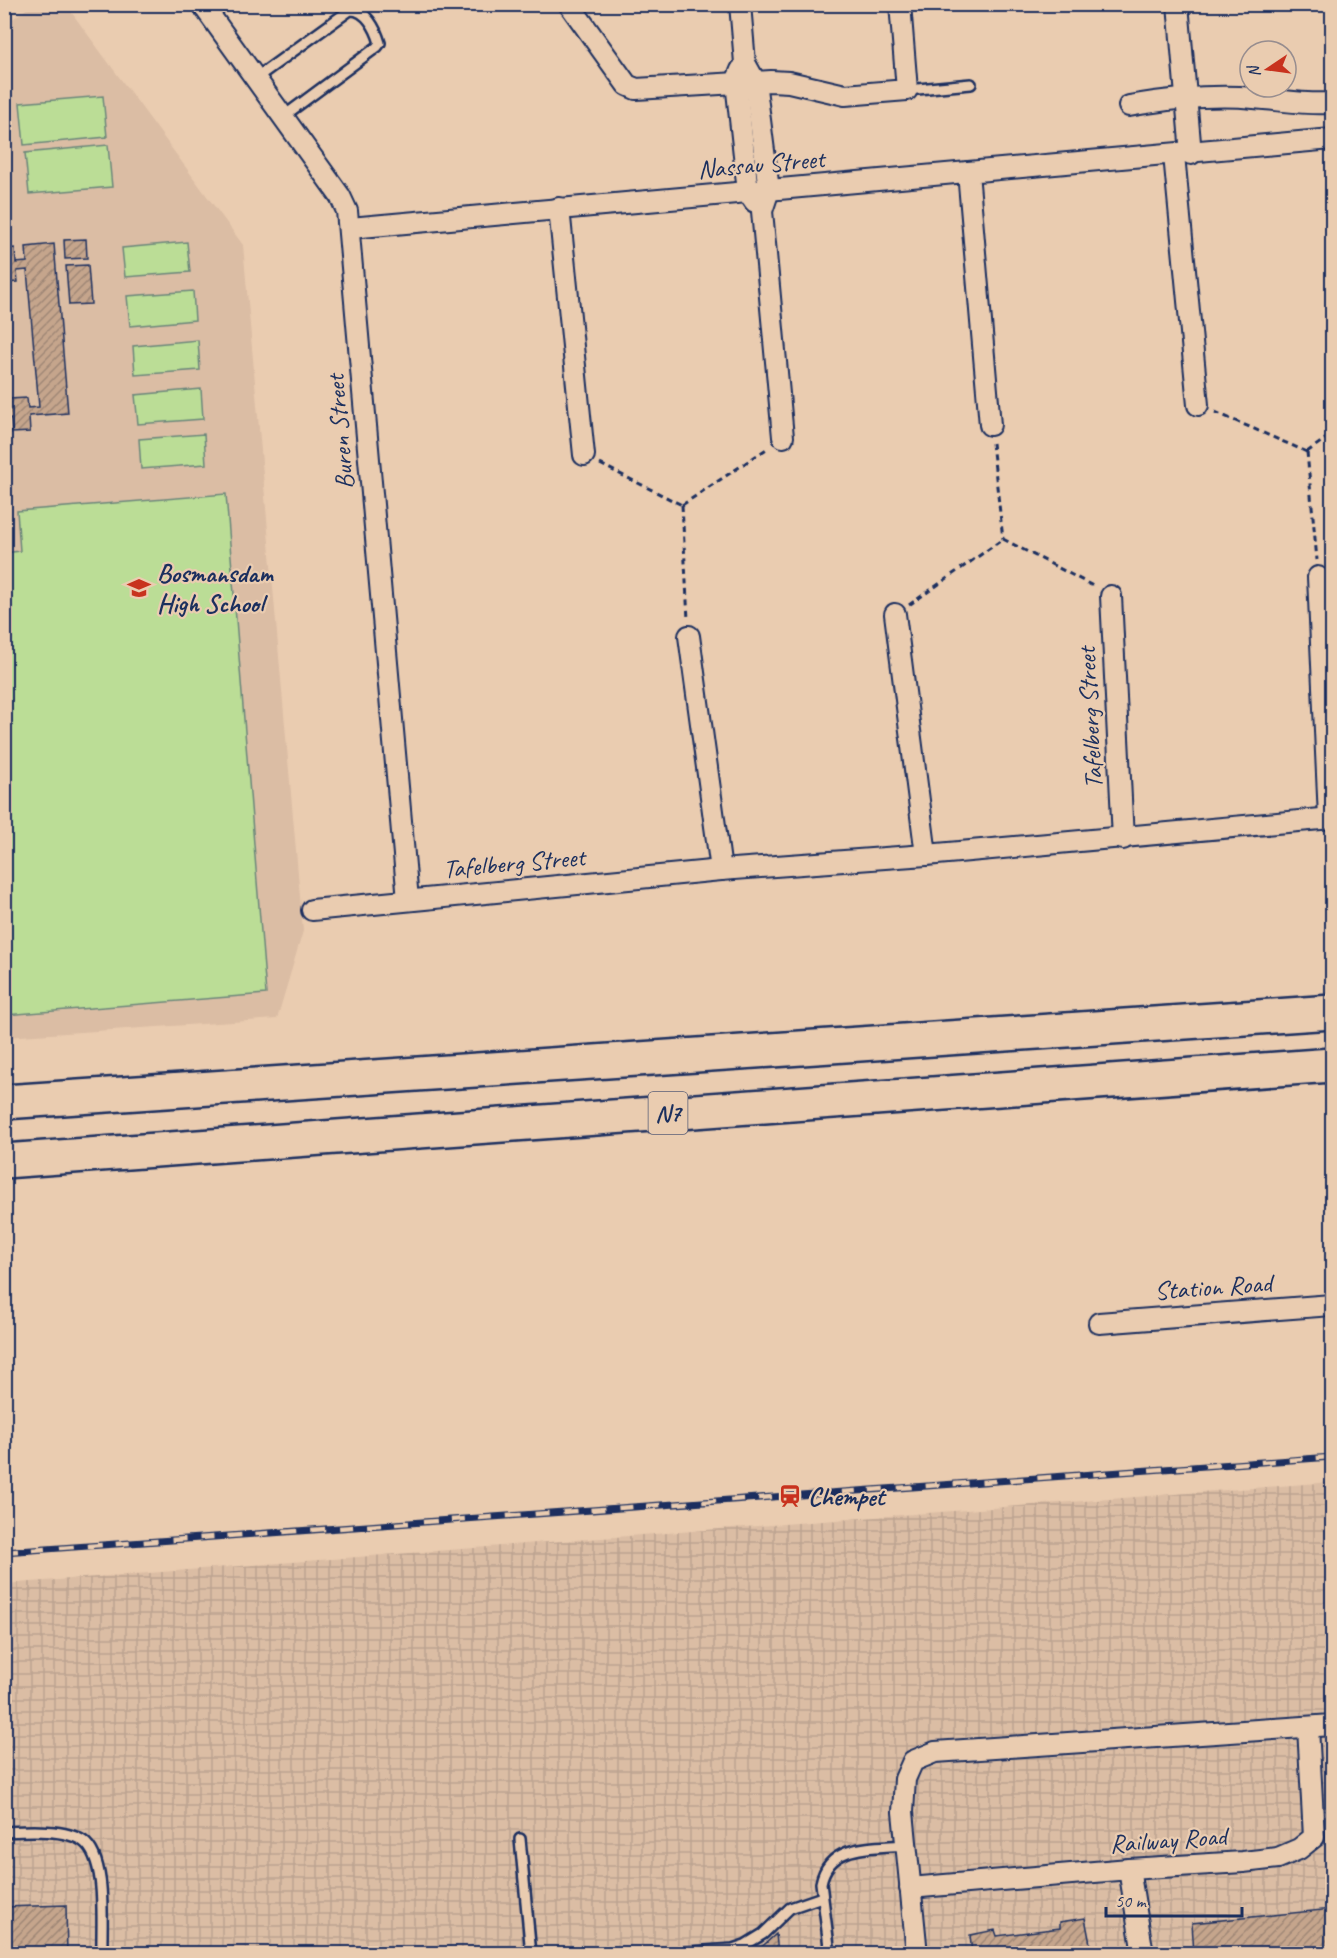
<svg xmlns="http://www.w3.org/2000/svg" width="1337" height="1958" font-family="Caveat,sans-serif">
  <defs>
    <pattern id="industrial-grid" width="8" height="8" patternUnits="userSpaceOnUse" patternTransform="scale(1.5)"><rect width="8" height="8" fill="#dbbda4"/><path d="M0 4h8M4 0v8" fill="none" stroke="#bba390"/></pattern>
    <pattern id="building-hatch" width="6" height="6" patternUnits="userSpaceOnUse" patternTransform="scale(1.5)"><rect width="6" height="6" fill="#c5a58c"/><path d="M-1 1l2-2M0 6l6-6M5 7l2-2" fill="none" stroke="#9f8776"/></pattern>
  </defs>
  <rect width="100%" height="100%" fill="#eaccb0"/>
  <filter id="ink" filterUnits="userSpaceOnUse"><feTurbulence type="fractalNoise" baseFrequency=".0167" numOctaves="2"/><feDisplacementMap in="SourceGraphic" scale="12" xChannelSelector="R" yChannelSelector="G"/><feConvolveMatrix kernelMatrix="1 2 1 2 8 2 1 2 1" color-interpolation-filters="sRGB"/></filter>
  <g filter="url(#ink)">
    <path fill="#dbbda4" d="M32 5H66L243 245 303 931 277 1019 5 1037 4 25Z"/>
    <path fill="url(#industrial-grid)" d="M1332 1482V1953L5 1954V1584Z"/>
    <g fill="#bbdd96" stroke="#6b867a" stroke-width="1.5">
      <path d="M103 96 107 137 24 145 20 103Z"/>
      <path d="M108 145 112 187 29 194 25 153Z"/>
      <path d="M187 242 190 272 125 277 122 248Z"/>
      <path d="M193 291 195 320 130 326 127 296Z"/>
      <path d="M198 340 200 370 135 375 133 346Z"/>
      <path d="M201 389 203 419 138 424 135 395Z"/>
      <path d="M204 434 206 464 141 469 139 439Z"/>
      <path d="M226 494 266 994 5 1015 4 553 20 551 17 511Z"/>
    </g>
    <g fill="url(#building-hatch)" stroke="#1b2f5e" stroke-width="1.5">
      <path d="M86 239 87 258 65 259 64 240Z"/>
      <path d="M54 244 68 413 29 416 30 432 12 433 11 419H4V411L10 410 9 399 27 398 28 408 39 407 27 270 17 271 18 282 4 283V249L15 248 16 263 27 262 26 247Z"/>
      <path d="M88 265 91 304 69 305 66 266Z"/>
      <path d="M66 1905 67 1954H4V1907Z"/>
      <path d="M1332 1909V1954H1194L1192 1923Z"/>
      <path d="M1085 1918 1092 1954H972L970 1935 995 1930 997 1936 1060 1928V1922Z"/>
      <path d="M776 1934 778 1954H754Z"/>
    </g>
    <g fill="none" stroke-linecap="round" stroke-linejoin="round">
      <g stroke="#1b2f5e" stroke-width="14">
        <g id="lane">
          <path d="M256 78 350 10C366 9 376 29 380 43L377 47 284 116"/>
          <path d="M907 90 971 84"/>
          <path d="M4 1832C25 1831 65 1828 83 1841 108 1859 101 1925 102 1954"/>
          <path d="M520 1839 531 1954"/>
          <path d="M661 1954 733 1949 745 1945 763 1934 790 1908 822 1897"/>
          <path d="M830 1954 821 1883C829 1843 873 1848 906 1845"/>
        </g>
      </g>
      <g stroke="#1b2f5e" stroke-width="24">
        <g id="street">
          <path d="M202 4 340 196 347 211 408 900"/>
          <path d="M569 4 627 85 636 89 771 81 789 82 845 95 907 90 900 4"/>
          <path d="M740 4 745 63 755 81 769 190 762 211 783 437"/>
          <path d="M1178 4 1191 154"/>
          <path d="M741 70 736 82 748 192 755 202"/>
          <path d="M1129 106C1169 99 1213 94 1254 98 1281 100 1305 105 1332 103"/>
          <path d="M1174 155 1198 405"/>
          <path d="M968 172 990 425"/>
          <path d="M559 208 584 455"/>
          <path d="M350 228 1332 139"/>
          <path d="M1318 577 1329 818"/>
          <path d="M1111 596 1123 839"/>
          <path d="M895 614 926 855"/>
          <path d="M689 636 721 870"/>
          <path d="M312 910 721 870 926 855 1332 818"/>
          <path d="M1099 1323 1332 1305"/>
          <path d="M1129 1869 1143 1954"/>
          <path d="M910 1888 1129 1869 1243 1862 1278 1858 1299 1849 1314 1837 1308 1727"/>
          <path d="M917 1954 903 1812 905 1779 913 1761 935 1752 1332 1725"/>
        </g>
      </g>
      <g stroke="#1b2f5e" stroke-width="38">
        <g id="highway">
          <path d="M4 1102 1332 1012"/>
          <path d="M4 1161 1332 1065"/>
        </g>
      </g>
      <g stroke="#1b2f5e" stroke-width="3" stroke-dasharray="6 4.5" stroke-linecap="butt">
        <path d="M1215 412 1307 452"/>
        <path d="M992 443 1003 539"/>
        <path d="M1307 452 1317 560"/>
        <path d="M1307 452 1332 434"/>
        <path d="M600 464 682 505"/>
        <path d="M682 505 688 620"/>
        <path d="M682 505 768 448"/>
        <path d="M1003 539 1095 587"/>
        <path d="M909 605 1003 539"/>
      </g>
      <use href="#lane" stroke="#eaccb0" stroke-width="9"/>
      <use href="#street" stroke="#eaccb0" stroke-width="20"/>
      <use href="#highway" stroke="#eaccb0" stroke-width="33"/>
      <g stroke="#1b2f5e" stroke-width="7">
        <path id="rail" d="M4 1552 1332 1457"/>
      </g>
      <use href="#rail" stroke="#eaccb0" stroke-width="4.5" stroke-dasharray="14" stroke-linecap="butt"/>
    </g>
  </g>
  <defs>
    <g id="school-bare" transform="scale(1.8)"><path d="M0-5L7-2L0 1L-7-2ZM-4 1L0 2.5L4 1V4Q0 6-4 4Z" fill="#c8321e" stroke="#eaccb0" stroke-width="2.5" paint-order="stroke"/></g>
    <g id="station-bare" transform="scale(1.8)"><path d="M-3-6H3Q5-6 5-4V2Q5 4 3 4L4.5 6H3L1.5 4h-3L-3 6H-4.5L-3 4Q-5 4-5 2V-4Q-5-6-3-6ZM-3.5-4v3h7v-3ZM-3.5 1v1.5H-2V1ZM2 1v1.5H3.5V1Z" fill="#c8321e" stroke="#eaccb0" stroke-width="2.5" paint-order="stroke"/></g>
  </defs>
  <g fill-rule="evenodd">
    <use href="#school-bare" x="139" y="588"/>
    <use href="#station-bare" x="790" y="1496"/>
  </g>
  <g text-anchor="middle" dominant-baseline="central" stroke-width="4.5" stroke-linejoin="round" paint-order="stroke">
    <rect fill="#eaccb0" stroke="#595e77" stroke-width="1.5" x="648.5" y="1092" width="39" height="42" rx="4.5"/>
    <g font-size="24" font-weight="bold" fill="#1b2f5e">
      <text x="668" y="1113">N7</text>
    </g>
    <g font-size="26" fill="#1b2f5e" stroke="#eaccb0">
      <text transform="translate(761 164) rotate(-5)">Nassau Street</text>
      <text transform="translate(340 432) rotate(-95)">Buren Street</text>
      <text transform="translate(1090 718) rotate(-93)">Tafelberg Street</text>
      <text transform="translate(514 863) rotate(-5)">Tafelberg Street</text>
      <text transform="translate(1213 1287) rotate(-4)">Station Road</text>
      <text transform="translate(1168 1840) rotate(-4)">Railway Road</text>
    </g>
    <g font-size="26" font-weight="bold" fill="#1b2f5e" stroke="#eaccb0" text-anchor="start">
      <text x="157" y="573">Bosmansdam<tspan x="157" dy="30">High School</tspan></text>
      <text x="808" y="1496">Chempet</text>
    </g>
  </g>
  <rect width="1337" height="1958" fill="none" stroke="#eaccb0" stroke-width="24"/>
  <rect x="12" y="12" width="1313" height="1934" fill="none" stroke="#1b2f5e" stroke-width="2" filter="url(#ink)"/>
  <g transform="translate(1268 69) rotate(257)"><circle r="28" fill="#eaccb0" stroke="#978d8f" stroke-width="1.5"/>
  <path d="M0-4.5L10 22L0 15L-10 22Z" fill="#c8321e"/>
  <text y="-9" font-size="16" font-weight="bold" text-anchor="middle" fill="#1b2f5e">N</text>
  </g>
  <path d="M1106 1907v9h136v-9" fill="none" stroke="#1b2f5e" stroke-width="3"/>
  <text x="1115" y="1907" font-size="18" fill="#1b2f5e" stroke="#eaccb0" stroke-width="4.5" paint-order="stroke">50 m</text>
</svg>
